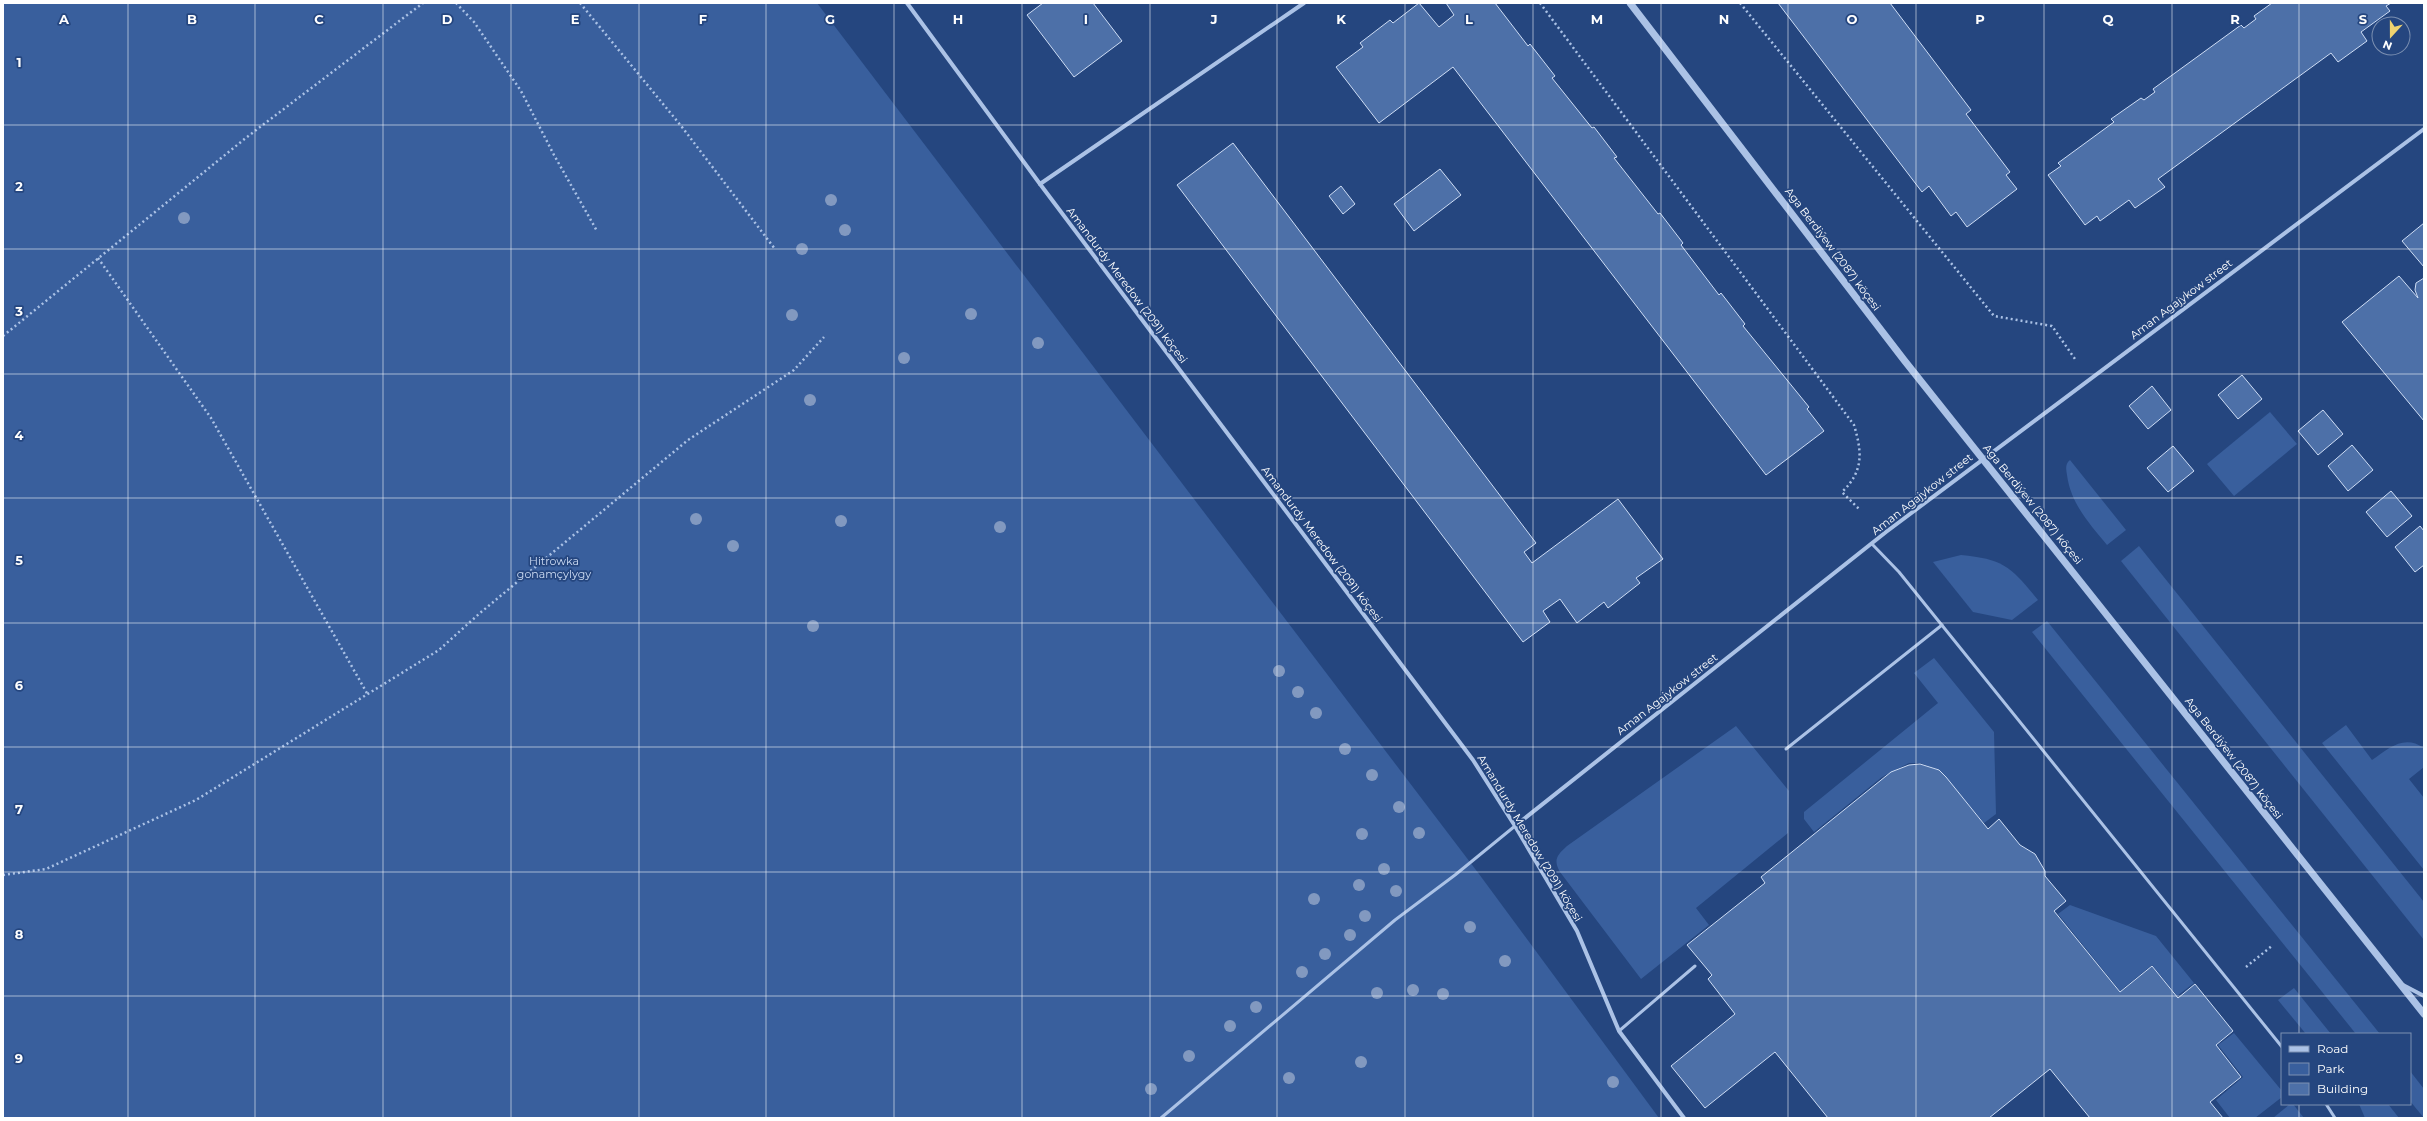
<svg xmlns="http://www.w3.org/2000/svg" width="2427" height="1121" font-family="Montserrat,sans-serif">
  <rect width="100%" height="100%" fill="#25467f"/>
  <g fill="#395f9d">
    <path d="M3 3H817L1479 874 1659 1118H3Z"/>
    <path d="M2270 412 2297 444 2234 496 2207 464Z"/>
    <path d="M2070 460 2126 530 2107 545C2089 523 2071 504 2067 475 2066 469 2065 464 2070 460Z"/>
    <path d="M2139 546 2424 902V940L2121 561Z"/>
    <path d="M1961 555C2004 559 2011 567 2038 600L2012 620 1973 612 1933 562Z"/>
    <path d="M2047 621 2380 1034H2356L2032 632Z"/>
    <path d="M1934 658 1994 732 1996 814 1984 823 1939 770 1920 763H1909L1882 777 1814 832 1804 819V812L1938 703 1914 673Z"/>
    <path d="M2346 725 2372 760C2389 748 2404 734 2424 748V767L2409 779 2424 798V870L2322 743Z"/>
    <path d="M1736 726 1789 791 1788 833 1696 908 1709 925 1641 979 1560 872C1553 860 1557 855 1567 846Z"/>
    <path d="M2070 905 2156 936 2194 983 2177 996 2152 965 2120 991 2058 914Z"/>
    <path d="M2294 988 2331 1034H2306L2278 1000Z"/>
    <path d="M2234 1033 2282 1091V1097L2255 1118H2230L2216 1100 2243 1077 2218 1045Z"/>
    <path d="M2410 1071 2424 1089V1118L2410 1101Z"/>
    <path d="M2290 1104H2293L2304 1118H2273Z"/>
    <path d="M2359 1104H2388L2399 1118H2365Z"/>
  </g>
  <g fill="#4d70a8" stroke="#ceddf5">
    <path d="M1043 3H1093L1122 41 1074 77 1027 15Z"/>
    <path d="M1419 3 1439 27 1454 15 1446 3H1495L1528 46 1530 44 1555 76 1552 78 1592 128 1594 127 1617 157 1614 158 1658 214 1660 213 1683 243 1681 245 1719 295 1721 293 1745 324 1743 326 1809 407 1807 409 1824 431 1766 475 1453 67 1379 123 1336 67 1363 47 1360 43 1390 20 1393 23Z"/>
    <path d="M1778 3H1890L1971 110 1966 114 2010 172 2006 175 2017 189 1967 227 1956 212 1951 216 1929 186 1922 192Z"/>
    <path d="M2272 3H2391L2386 6 2390 11 2361 32 2367 41 2338 62 2331 53 2158 179 2165 187 2135 208 2129 200 2100 221 2097 216 2085 225 2048 175 2061 166 2058 163 2114 122 2111 119 2141 98 2144 100 2155 92 2153 89 2241 25 2244 28 2256 19 2254 16Z"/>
    <path d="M1233 143 1536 543 1524 552 1532 563 1618 499 1663 559 1636 578 1640 583 1608 608 1604 602 1577 623 1560 599 1543 611 1550 622 1523 642 1177 185Z"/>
    <path d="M1440 169 1461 195 1414 231 1394 204Z"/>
    <path d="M1341 186 1355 204 1343 214 1329 196Z"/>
    <path d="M2424 223V267L2402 241Z"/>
    <path d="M2399 276 2418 298 2415 290 2416 283 2424 278V421L2342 322Z"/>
    <path d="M2242 375 2262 399 2238 419 2218 395Z"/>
    <path d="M2152 386 2171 410 2148 429 2129 406Z"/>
    <path d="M2323 410 2343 434 2318 455 2298 431Z"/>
    <path d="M2352 445 2373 470 2348 491 2328 466Z"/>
    <path d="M2173 446 2194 471 2168 492 2147 468Z"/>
    <path d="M2391 491 2412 516 2387 537 2366 512Z"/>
    <path d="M2420 526 2424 531V565L2415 572 2395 547Z"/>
    <path d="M1920 764 1939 770 1946 777 1988 829 1999 819 2020 845 2035 854 2045 871V876L2066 901 2054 911 2120 992 2152 966 2178 998 2195 984 2233 1031 2216 1045 2241 1077 2210 1102 2223 1118H2090L2050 1069 1989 1118H1828L1775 1052 1705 1108 1671 1066 1735 1014 1708 979 1712 975 1687 945 1765 883 1761 877 1891 772 1909 765Z"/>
  </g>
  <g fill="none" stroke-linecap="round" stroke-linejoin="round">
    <g stroke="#abc2e6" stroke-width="2.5" stroke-dasharray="2 3" stroke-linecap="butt">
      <path d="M456 3 474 22 521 91 554 155 597 231"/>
      <path d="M580 3 682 127 775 249"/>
      <path d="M1540 3 1854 425C1862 452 1864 471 1842 492L1859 509"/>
      <path d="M1740 3 1994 316 2052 326 2075 359"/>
      <path d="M98 258 211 418 368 695"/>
      <path d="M3 336 247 137 423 3"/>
      <path d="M3 875 46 869 196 800 439 650 480 613 688 440 794 370 824 337"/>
      <path d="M2246 967 2273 945"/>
    </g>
    <g stroke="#abc2e6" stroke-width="3">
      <path d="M1872 544 1899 572 2282 1047"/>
      <path d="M1786 749 1942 625"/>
      <path d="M1619 1031 1695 966"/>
      <path d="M2326 1104 2335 1118"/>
      <path d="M1161 1118 1395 920 1455 875 1515 826"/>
    </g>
    <g stroke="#abc2e6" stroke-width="4">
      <path d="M907 3 1040 184 1473 760 1515 826 1577 931 1619 1031 1684 1118"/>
      <path d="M1040 184 1304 3"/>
      <path d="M1515 826 1886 532 2424 129"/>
      <path d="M2403 985 2424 996"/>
    </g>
    <path stroke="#abc2e6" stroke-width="7" d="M1630 3 1904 360 2424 1014"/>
  </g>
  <g fill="#8299c0">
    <circle cx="831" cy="200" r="6"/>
    <circle cx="184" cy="218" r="6"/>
    <circle cx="845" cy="230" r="6"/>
    <circle cx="802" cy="249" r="6"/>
    <circle cx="971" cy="314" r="6"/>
    <circle cx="792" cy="315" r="6"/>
    <circle cx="1038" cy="343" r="6"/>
    <circle cx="904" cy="358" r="6"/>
    <circle cx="810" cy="400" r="6"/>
    <circle cx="696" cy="519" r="6"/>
    <circle cx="841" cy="521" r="6"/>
    <circle cx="1000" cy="527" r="6"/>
    <circle cx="733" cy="546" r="6"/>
    <circle cx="813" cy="626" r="6"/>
    <circle cx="1279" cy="671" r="6"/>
    <circle cx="1298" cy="692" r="6"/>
    <circle cx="1316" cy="713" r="6"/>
    <circle cx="1345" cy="749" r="6"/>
    <circle cx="1372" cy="775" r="6"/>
    <circle cx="1399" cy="807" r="6"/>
    <circle cx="1419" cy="833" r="6"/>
    <circle cx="1362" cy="834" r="6"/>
    <circle cx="1384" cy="869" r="6"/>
    <circle cx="1359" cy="885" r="6"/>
    <circle cx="1396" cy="891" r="6"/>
    <circle cx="1314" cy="899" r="6"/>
    <circle cx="1365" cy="916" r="6"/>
    <circle cx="1470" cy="927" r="6"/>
    <circle cx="1350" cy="935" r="6"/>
    <circle cx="1325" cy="954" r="6"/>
    <circle cx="1505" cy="961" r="6"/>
    <circle cx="1302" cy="972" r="6"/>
    <circle cx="1413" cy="990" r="6"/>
    <circle cx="1377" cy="993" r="6"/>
    <circle cx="1443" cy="994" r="6"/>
    <circle cx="1256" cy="1007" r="6"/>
    <circle cx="1230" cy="1026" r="6"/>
    <circle cx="1189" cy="1056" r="6"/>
    <circle cx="1361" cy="1062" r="6"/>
    <circle cx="1289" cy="1078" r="6"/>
    <circle cx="1613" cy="1082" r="6"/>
    <circle cx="1151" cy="1089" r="6"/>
  </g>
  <path fill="none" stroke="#fff" stroke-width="1" stroke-opacity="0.55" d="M128 3V1118M255 3V1118M383 3V1118M511 3V1118M639 3V1118M766 3V1118M894 3V1118M1022 3V1118M1150 3V1118M1277 3V1118M1405 3V1118M1533 3V1118M1661 3V1118M1788 3V1118M1916 3V1118M2044 3V1118M2172 3V1118M2299 3V1034M3 125H2424M3 249H2424M3 374H2424M3 498H2424M3 623H2424M3 747H2424M3 872H2424M3 996H2424M2299 1104V1118"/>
  <g text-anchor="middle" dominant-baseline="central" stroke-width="3.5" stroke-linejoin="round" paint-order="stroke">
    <g font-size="11" fill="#fff" stroke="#25467f">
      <text transform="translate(1833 249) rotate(53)">Aga Berdiýew (2087) köçesi</text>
      <text transform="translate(1127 285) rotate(53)">Amandurdy Meredow (2091) köçesi</text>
      <text transform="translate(2181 299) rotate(-37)">Aman Agajykow street</text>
      <text transform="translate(1922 494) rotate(-38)">Aman Agajykow street</text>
      <text transform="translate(2033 504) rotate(51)">Aga Berdiýew (2087) köçesi</text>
      <text transform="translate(1322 544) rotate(53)">Amandurdy Meredow (2091) köçesi</text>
      <text transform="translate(1667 694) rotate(-38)">Aman Agajykow street</text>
      <text transform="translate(2234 758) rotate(52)">Aga Berdiýew (2087) köçesi</text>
      <text transform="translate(1530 838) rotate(59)">Amandurdy Meredow (2091) köçesi</text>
    </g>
    <g font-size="11" fill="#ceddf5" stroke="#25467f">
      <text x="554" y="561">Hitrowka<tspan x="554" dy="13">gonamçylygy</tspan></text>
    </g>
  </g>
  <g font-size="13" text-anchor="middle" font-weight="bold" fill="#fff" stroke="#25467f" stroke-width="3.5" stroke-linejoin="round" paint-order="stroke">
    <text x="64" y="24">A</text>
    <text x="192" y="24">B</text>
    <text x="319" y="24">C</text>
    <text x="447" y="24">D</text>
    <text x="575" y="24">E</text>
    <text x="703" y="24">F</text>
    <text x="830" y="24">G</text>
    <text x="958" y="24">H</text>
    <text x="1086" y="24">I</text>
    <text x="1214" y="24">J</text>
    <text x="1341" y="24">K</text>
    <text x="1469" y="24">L</text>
    <text x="1597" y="24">M</text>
    <text x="1724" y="24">N</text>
    <text x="1852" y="24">O</text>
    <text x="1980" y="24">P</text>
    <text x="2108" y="24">Q</text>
    <text x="2235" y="24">R</text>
    <text x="2363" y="24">S</text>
    <text x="19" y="67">1</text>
    <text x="19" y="191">2</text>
    <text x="19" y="316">3</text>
    <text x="19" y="440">4</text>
    <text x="19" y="565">5</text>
    <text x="19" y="690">6</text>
    <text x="19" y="814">7</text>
    <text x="19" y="939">8</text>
    <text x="19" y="1063">9</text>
  </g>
  <rect width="2427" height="1121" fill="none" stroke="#ffffff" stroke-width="8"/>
  <rect x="2281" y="1033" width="130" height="72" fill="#25467f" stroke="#7c90b2"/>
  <rect x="2289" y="1046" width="20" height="6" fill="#abc2e6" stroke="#7c90b2"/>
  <text x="2317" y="1053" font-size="12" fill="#ffffff">Road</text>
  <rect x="2289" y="1063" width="20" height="12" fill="#395f9d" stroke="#7c90b2"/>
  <text x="2317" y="1073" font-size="12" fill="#ffffff">Park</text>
  <rect x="2289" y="1083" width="20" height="12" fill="#4d70a8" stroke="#7c90b2"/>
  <text x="2317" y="1093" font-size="12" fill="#ffffff">Building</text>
  <g transform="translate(2391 36) rotate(201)"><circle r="19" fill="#25467f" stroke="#7c90b2"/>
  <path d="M0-3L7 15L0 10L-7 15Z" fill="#f0d36f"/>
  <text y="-6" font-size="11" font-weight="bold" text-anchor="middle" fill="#ffffff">N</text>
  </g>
</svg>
